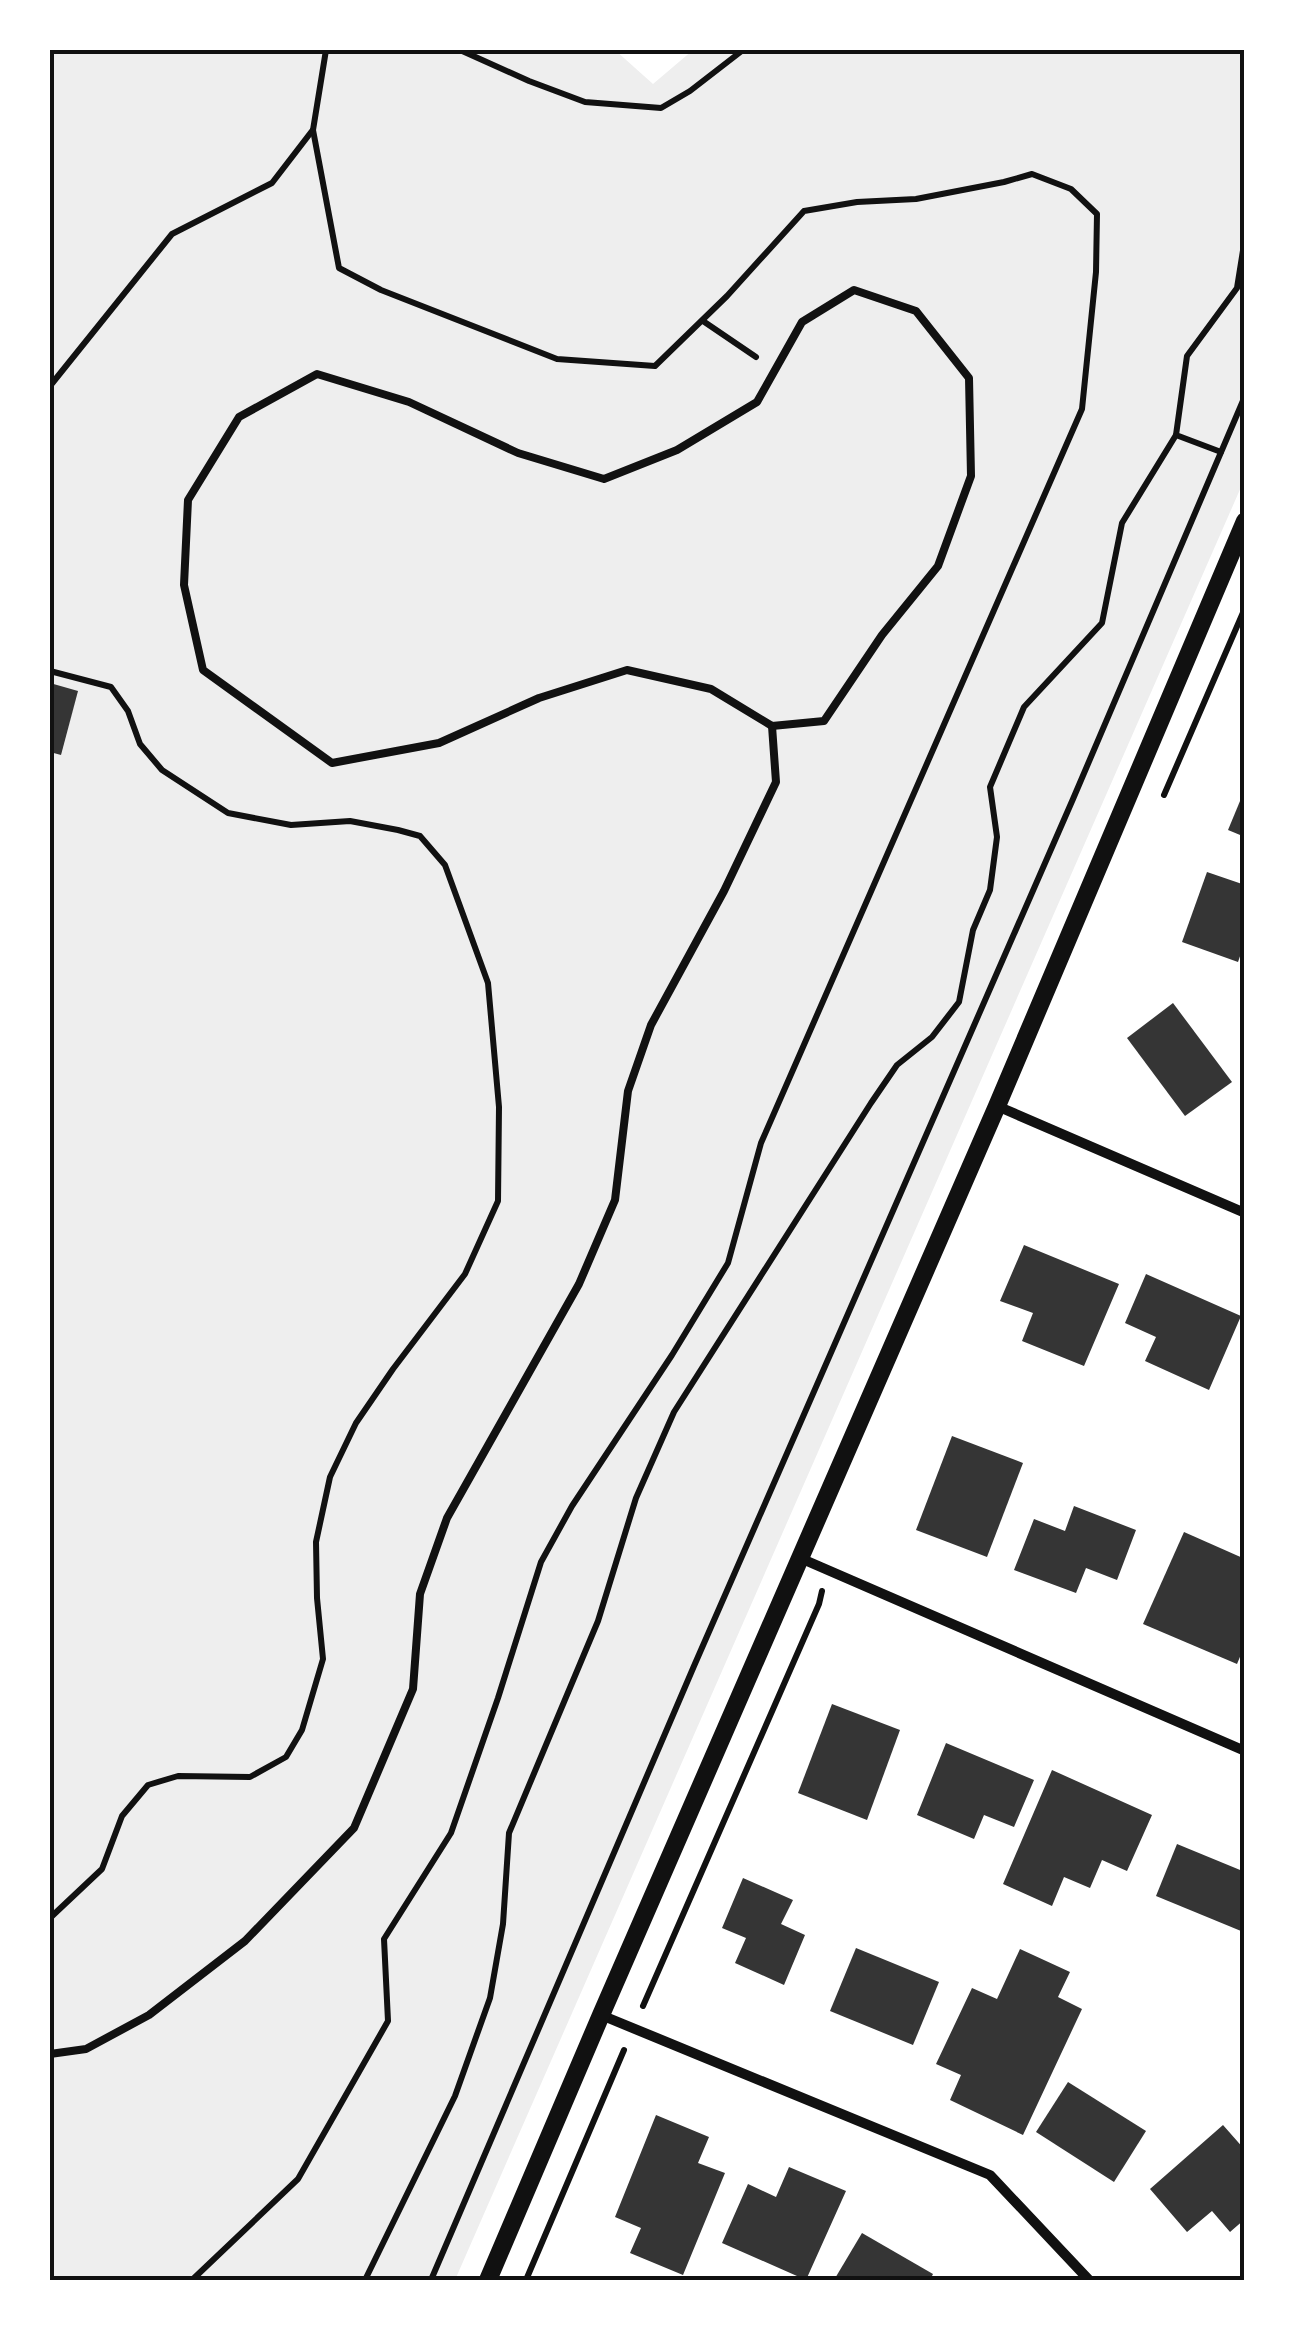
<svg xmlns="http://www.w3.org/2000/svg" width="1295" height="2330" font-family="'Roboto Condensed',sans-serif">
  <rect width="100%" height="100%" fill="#fff"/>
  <path fill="#eee" d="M50 50H615L653 84 693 50H1245V478L455 2280H50Z"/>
  <g fill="#353535">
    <path d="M50 683 78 691 61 755 50 752Z"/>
    <path d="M1245 789V837L1228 830Z"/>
    <path d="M1207 872 1245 885V942L1238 962 1182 942Z"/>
    <path d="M1173 1003 1232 1082 1185 1116 1127 1038Z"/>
    <path d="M1024 1245 1119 1284 1084 1366 1022 1341 1033 1313 1000 1301Z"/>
    <path d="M1146 1274 1241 1316 1209 1390 1145 1361 1156 1337 1125 1323Z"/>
    <path d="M952 1436 1023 1463 987 1557 916 1530Z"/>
    <path d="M1074 1506 1136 1530 1117 1580 1086 1568 1076 1593 1014 1570 1034 1519 1065 1531Z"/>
    <path d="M1184 1532 1245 1559V1645L1237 1664 1143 1624Z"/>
    <path d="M832 1704 900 1730 867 1820 798 1793Z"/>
    <path d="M946 1743 1034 1780 1014 1827 984 1815 974 1839 917 1815Z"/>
    <path d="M1052 1770 1152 1815 1127 1871 1102 1860 1090 1888 1064 1877 1052 1906 1003 1884Z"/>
    <path d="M1177 1844 1245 1872V1922L1241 1931 1156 1896Z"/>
    <path d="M743 1878 793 1900 781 1924 805 1935 784 1985 735 1963 746 1938 722 1928Z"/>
    <path d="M856 1948 939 1982 913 2045 830 2011Z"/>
    <path d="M1020 1949 1070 1972 1058 1997 1082 2009 1023 2135 950 2100 961 2075 936 2064 972 1988 997 1999Z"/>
    <path d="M1068 2082 1146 2131 1114 2182 1036 2132Z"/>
    <path d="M656 2115 709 2137 698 2163 725 2173 683 2275 630 2253 641 2228 615 2217Z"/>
    <path d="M1223 2125 1245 2150V2219L1230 2232 1212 2211 1187 2232 1150 2189Z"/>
    <path d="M789 2167 846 2191 806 2280 722 2243 748 2184 776 2197Z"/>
    <path d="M862 2233 933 2274 930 2280H834Z"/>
  </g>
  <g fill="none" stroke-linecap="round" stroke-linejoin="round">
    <g stroke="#111" stroke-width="6">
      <path d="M460 50 529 81 585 102 661 108 690 91 743 50"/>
      <path d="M703 321 756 357"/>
      <path d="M50 386 172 234 272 183 312 131"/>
      <path d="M1221 452 1176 435 1187 356 1237 288 1245 238"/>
      <path d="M50 671 111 687 128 711 140 744 162 770 228 813 291 825 350 821 398 830 420 836 445 865 488 983 499 1107 498 1201 465 1274 393 1369 356 1423 330 1477 316 1542 317 1598 323 1659 302 1730 286 1757 250 1777 178 1776 148 1785 122 1816 102 1869 50 1918"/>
      <path d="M1164 795 1245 608"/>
      <path d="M643 2006 819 1604 822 1591"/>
      <path d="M192 2280 298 2179 388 2021 384 1939 451 1833 498 1698 541 1562 572 1506 672 1355 728 1263 761 1143 1082 409 1096 272 1097 214 1071 189 1032 174 1004 182 916 199 857 202 804 211 727 296 655 366 557 359 381 290 339 268 313 130 326 50"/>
      <path d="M365 2280 455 2096 490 1998 503 1924 509 1833 598 1621 636 1498 674 1412 871 1103 897 1065 932 1037 959 1002 973 930 990 890 997 837 990 787 1024 707 1102 623 1122 523 1176 435"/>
      <path d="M431 2280 694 1666 1073 799 1245 396"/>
      <path d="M526 2280 624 2050"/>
    </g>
    <g stroke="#111" stroke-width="8">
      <path d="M854 290 916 311 969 378 971 476 938 566 882 635 824 721 772 726 711 689 627 670 539 698 439 743 332 763 203 670 184 585 188 500 239 417 317 374 409 402 518 453 604 479 677 450 757 402 802 322Z"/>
      <path d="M50 2054 86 2049 149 2015 245 1941 354 1828 413 1689 420 1594 447 1518 579 1284 615 1200 628 1091 651 1025 724 891 776 782 772 726"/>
    </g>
    <g stroke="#111" stroke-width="10">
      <path d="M997 1106 1245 1213"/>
      <path d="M800 1558 1245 1751"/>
      <path d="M601 2015 990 2175 1089 2280"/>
    </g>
    <path stroke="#111" stroke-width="18" d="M488 2280 601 2015 997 1106 1245 521"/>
  </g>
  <rect width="1295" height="2330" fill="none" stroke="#ffffff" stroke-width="105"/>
  <rect x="52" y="52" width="1190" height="2226" fill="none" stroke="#111" stroke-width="4"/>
</svg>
